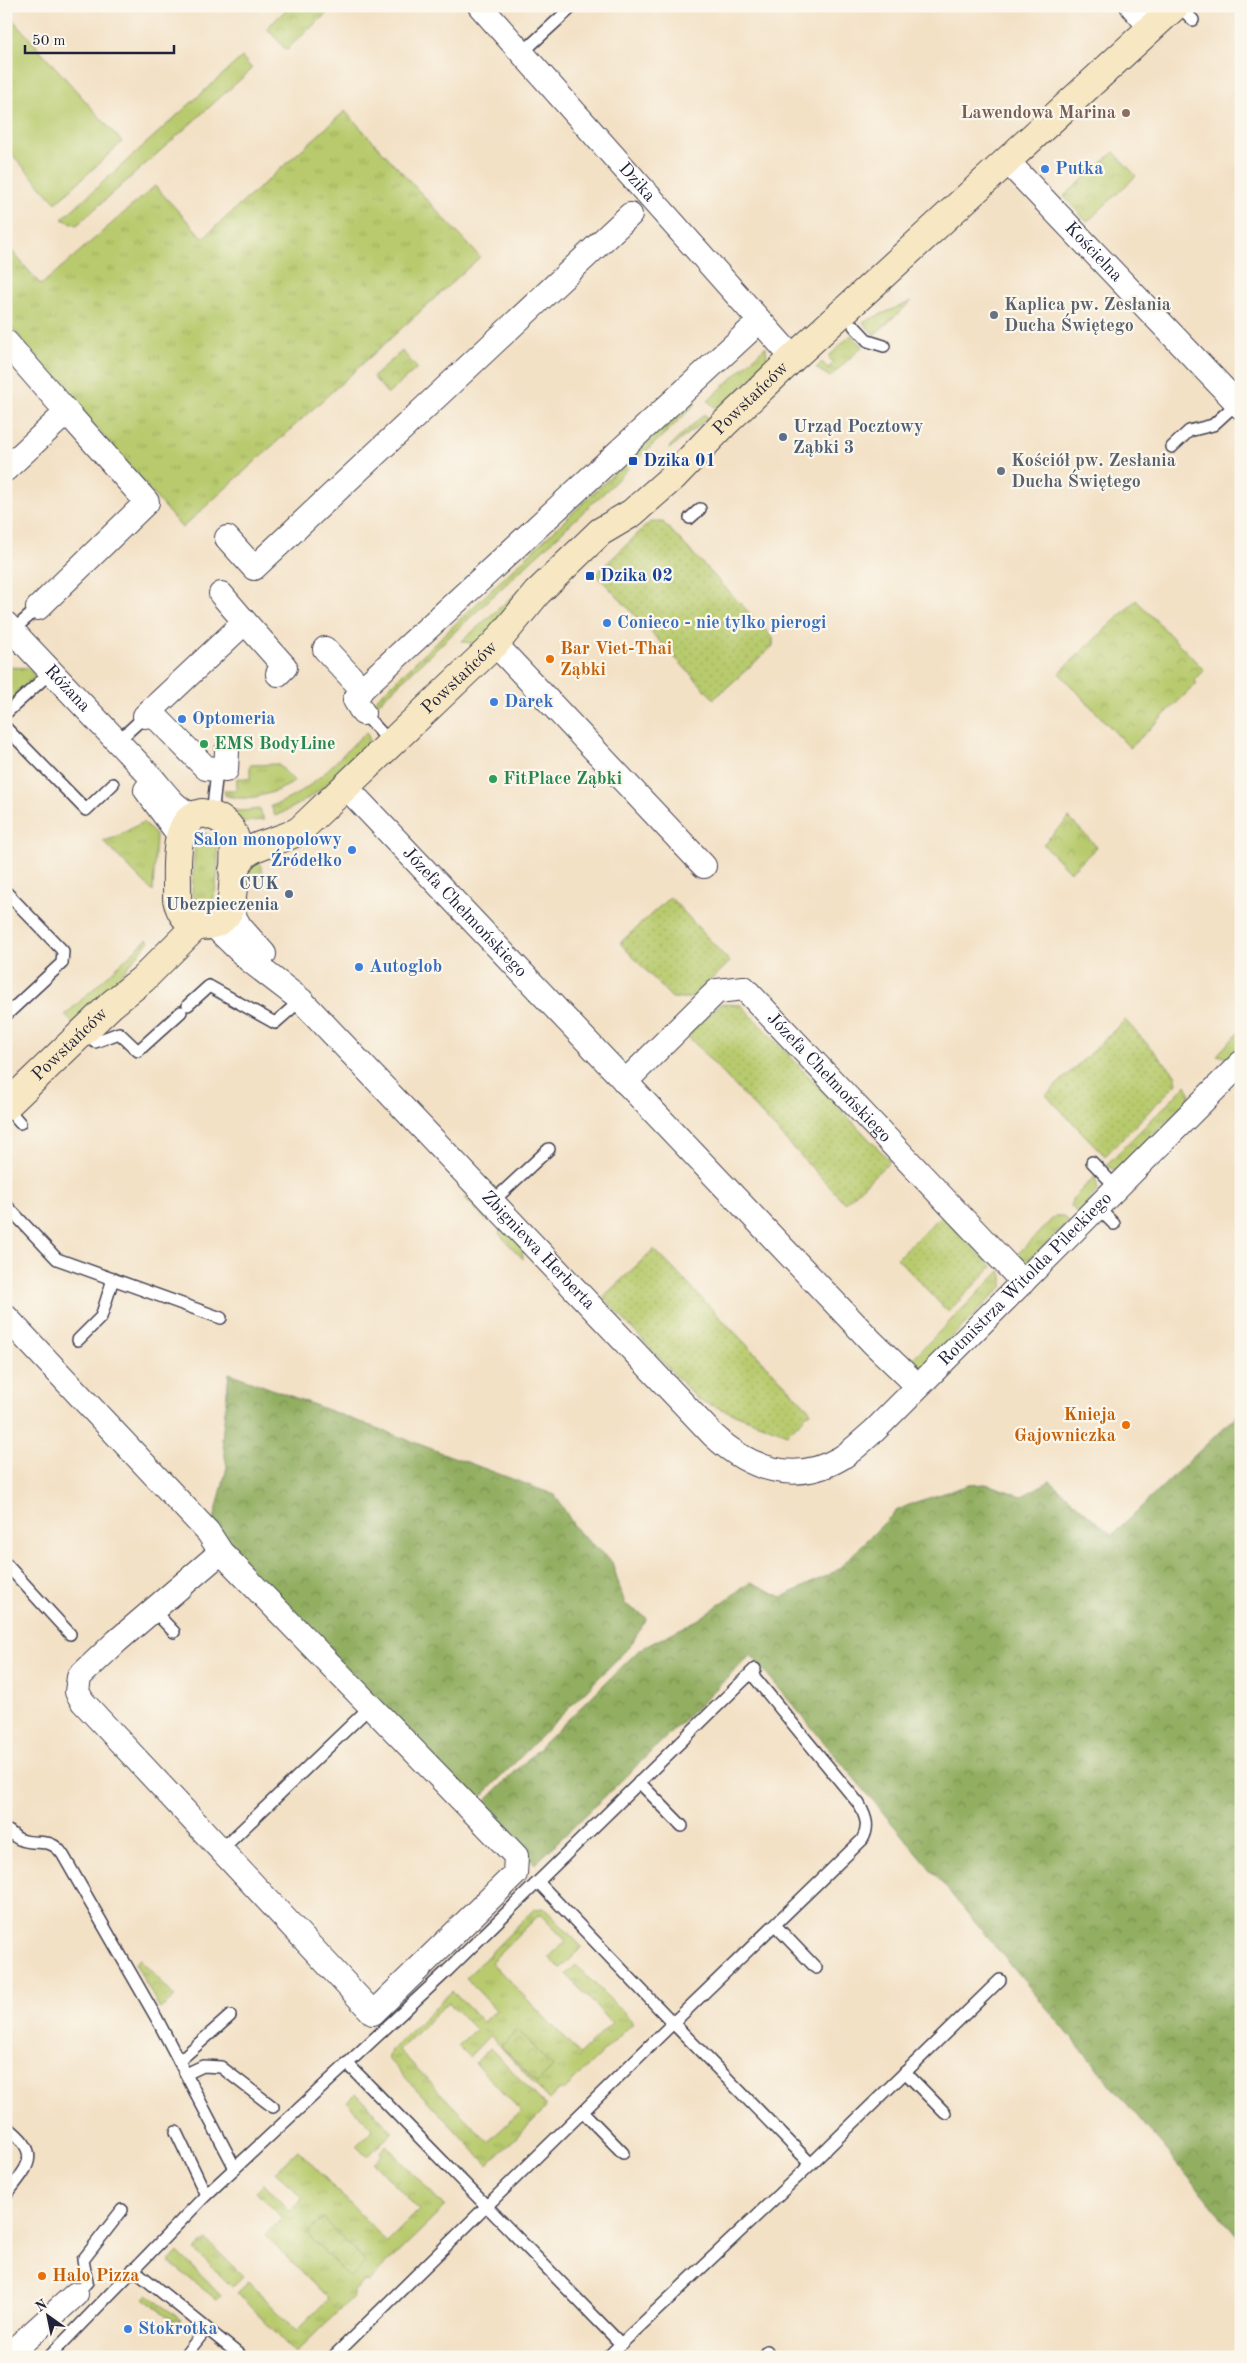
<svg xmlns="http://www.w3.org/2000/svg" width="1247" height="2363" font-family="'Old Standard TT',serif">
  <defs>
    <pattern id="grass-tufts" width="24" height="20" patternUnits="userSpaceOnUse" patternTransform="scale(1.25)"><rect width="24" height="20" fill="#b8ca6d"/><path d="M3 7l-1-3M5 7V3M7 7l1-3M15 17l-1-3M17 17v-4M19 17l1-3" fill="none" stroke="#9ead5f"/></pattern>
    <pattern id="forest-crowns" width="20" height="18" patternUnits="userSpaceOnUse" patternTransform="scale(1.25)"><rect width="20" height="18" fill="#92ae60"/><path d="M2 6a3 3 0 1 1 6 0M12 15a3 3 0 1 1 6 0" fill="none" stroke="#778d50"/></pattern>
    <pattern id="park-crowns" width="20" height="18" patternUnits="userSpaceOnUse" patternTransform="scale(1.25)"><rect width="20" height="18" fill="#b8ca6d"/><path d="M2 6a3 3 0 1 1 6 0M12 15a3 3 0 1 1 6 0" fill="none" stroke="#9ead5f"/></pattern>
    <pattern id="garden-dots" width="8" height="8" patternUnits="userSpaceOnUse" patternTransform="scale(1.25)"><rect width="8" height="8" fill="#b8ca6d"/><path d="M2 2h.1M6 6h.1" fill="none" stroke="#9ead5f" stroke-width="1.8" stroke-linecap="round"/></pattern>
  </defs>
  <rect width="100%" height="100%" fill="#fbf7ec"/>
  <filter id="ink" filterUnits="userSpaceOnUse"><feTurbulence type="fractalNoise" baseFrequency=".02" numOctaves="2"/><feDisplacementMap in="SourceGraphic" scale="10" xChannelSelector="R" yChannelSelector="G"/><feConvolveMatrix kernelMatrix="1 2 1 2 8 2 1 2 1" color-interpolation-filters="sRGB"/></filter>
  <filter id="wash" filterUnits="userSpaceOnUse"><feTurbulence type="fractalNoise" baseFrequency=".0096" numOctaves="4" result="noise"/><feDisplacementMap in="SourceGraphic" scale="20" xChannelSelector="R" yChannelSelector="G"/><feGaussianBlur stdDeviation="1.12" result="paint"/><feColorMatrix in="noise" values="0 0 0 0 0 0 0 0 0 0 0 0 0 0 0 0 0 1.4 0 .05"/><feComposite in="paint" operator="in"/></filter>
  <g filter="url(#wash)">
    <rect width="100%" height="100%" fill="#f3e1c6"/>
    <g fill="url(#grass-tufts)" stroke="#6d7654">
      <path d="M345 111 480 257 182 528 6 321V244L41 285 155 186 203 238Z"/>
      <path d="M912 301 874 335 863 322Z"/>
      <path d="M851 335 863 346 830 377 816 368 822 362 828 368 834 363 828 357Z"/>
      <path d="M766 346 767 358 764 366 717 410 708 401Z"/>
      <path d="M695 397V405L639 458 634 454Z"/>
      <path d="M704 414 708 418 669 449 670 446Z"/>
      <path d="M625 463 629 468 609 488 372 709 369 706Z"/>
      <path d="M531 580 477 645 462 641Z"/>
      <path d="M366 732 369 738 368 747C337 776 315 799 275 816L271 806C309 795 338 758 366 732Z"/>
      <path d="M278 764 294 781 291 784C272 794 245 803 225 795L224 790H237V778L250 779V765Z"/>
      <path d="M223 809 241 811 260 809 264 820 245 822Z"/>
      <path d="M143 822 156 835 153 892 103 841 114 838Z"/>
      <path d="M204 833 214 837C221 845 217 894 212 902L204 905 196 901 192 892 195 843 197 839Z"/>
      <path d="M258 859 264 875 242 896 243 878Z"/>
      <path d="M147 939 149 941 108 991 75 1026 65 1015Z"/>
      <path d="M1241 1030V1049L1230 1058 1217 1055Z"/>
      <path d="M1186 1085 1190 1093 1189 1099 1119 1169 1114 1170 1106 1165Z"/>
      <path d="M1095 1176 1098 1190 1078 1213 1071 1207 1072 1199Z"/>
      <path d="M465 1198H475L494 1218 487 1221Z"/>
      <path d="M1055 1216H1063L1069 1222 1024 1264 1012 1260Z"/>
      <path d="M503 1227 522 1247 523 1259 499 1234Z"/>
      <path d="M1000 1271 1003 1276V1286L922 1367 915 1368 907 1364Z"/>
      <path d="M544 1908 582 1947 560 1969 549 1957 566 1941 540 1914 491 1962 580 2054 612 2023 566 1974 576 1965 632 2021V2024L565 2089 559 2090 549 2100 490 2035 469 2057 458 2046 475 2029 448 2002 399 2050 488 2142 521 2111 475 2063 490 2048 546 2106 545 2109 488 2165 388 2059 391 2050 452 1991 483 2022 496 2010 466 1978 534 1909Z"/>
      <path d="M356 2093 393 2132 367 2157 356 2146 373 2129 347 2102Z"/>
      <path d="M386 2145 445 2207 368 2282 365 2281 354 2291V2296L295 2353 237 2293 249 2282 296 2331 328 2299 265 2235 282 2218 256 2191 264 2183 290 2211 302 2199 276 2171 298 2150 387 2242 419 2210 374 2163 382 2155 380 2152Z"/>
      <path d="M206 2240 243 2276 232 2287 195 2250Z"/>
      <path d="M178 2252 221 2296 217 2300 169 2262Z"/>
      <path d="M148 2294 181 2320 173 2321 144 2298Z"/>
    </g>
    <path fill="url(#forest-crowns)" stroke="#5a684e" d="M229 1373 555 1495 578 1532 612 1562 625 1604 647 1618 630 1646 478 1800 482 1804 639 1650 699 1619 751 1582 782 1597 836 1571 896 1511 913 1503 969 1485 986 1484 1022 1496 1050 1481 1112 1535 1241 1411V2240L751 1655 535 1864 225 1543 213 1524 227 1467 222 1439Z"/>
    <g fill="url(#park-crowns)" stroke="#6d7654">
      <path d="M290 6H335L286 50 267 28Z"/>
      <path d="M1114 152 1136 176 1087 222 1064 196Z"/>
      <path d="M402 351 417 368 388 394 373 377Z"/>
      <path d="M1136 600 1204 670 1194 680 1197 683 1130 748 1059 673Z"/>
      <path d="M6 667 28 668 37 678 6 708Z"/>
      <path d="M1069 818 1097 847 1070 872 1043 844Z"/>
      <path d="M140 1959 175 1997 160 2009 135 1963Z"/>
      <path d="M518 2030 553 2067 537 2083 501 2046Z"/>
      <path d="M323 2218 366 2262 350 2278 307 2234Z"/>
    </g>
    <g fill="url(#garden-dots)" stroke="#6d7654">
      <path d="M650 522H663L773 638V646L714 699 596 574Z"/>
      <path d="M670 897 730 962 691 998H672L620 943Z"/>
      <path d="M720 1004 741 1005 890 1161 845 1203 687 1035Z"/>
      <path d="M1125 1020 1175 1074 1177 1083 1105 1156 1046 1095Z"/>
      <path d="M942 1215 992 1267 948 1312 897 1258Z"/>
      <path d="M654 1249 811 1411 787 1434 698 1400 603 1297Z"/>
    </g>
    <g fill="#b8ca6d" stroke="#6d7654">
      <path d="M6 12 122 142 56 203 6 148Z"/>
      <path d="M242 57 252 69 77 225 62 219Z"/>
    </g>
  </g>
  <g filter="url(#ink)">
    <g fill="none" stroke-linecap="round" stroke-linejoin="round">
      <g stroke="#413f50" stroke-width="14">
        <g id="lane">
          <path d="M1179 6 1193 20"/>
          <path d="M522 53 573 6"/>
          <path d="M854 326 868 341 884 346"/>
          <path d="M1172 447 1189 431 1213 425 1237 403"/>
          <path d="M690 518 700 509"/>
          <path d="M12 631 38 608"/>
          <path d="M6 713 52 671"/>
          <path d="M363 713 391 743"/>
          <path d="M6 728 86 810 113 784"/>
          <path d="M117 742 145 716"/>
          <path d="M212 815 216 780"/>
          <path d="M6 892 63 951 62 963 6 1015"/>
          <path d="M188 1005 209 986 275 1023 301 1000"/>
          <path d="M95 1042 119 1033 138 1051 181 1012"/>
          <path d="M6 1107 20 1123"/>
          <path d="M1092 1162 1116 1187"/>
          <path d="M492 1202 549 1149"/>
          <path d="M6 1205 57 1259 221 1318"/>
          <path d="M1097 1207 1114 1224"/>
          <path d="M78 1340 101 1317 113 1279"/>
          <path d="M6 1564 70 1634"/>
          <path d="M153 1610 174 1632"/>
          <path d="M639 1782 682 1826"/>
          <path d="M6 1830C12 1832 14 1837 19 1839 36 1847 50 1835 63 1855L157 2019 235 2168"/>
          <path d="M221 1850 370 1707"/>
          <path d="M775 1925 816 1968"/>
          <path d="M179 2061 230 2016"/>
          <path d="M347 2063 621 2344 608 2357"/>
          <path d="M905 2072 945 2113"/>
          <path d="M186 2074 203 2066 221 2067 273 2107"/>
          <path d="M583 2112 623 2153"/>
          <path d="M6 2126C42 2154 30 2164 6 2195"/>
          <path d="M176 2132 206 2195"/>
          <path d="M811 2164 1000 1980"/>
          <path d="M133 2269 242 2357"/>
          <path d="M76 2294 87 2282 83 2260 122 2210"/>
          <path d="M621 2344 811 2164 673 2023 862 1840C870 1827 866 1817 859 1804L751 1673"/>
          <path d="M49 2357 206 2195 447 1971 755 1669"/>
          <path d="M184 2357 206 2329"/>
          <path d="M333 2357 673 2023 538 1882"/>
          <path d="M763 2357 767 2351"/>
        </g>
      </g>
      <g stroke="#413f50" stroke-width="26">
        <g id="street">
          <path id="s1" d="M480 6 793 358"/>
          <path d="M1132 6 1151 28"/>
          <path id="s2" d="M1008 162 1241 407"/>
          <path d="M6 342 67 412"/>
          <path d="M6 469 67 412 147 502 38 608"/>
          <path d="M227 538 254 568 630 215"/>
          <path d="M221 594 245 622"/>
          <path id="s3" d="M6 624 153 779C165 793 175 809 193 815"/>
          <path d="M495 644 704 866"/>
          <path d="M325 649 362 689"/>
          <path d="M150 711 206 768 226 770 227 751"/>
          <path d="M363 713 355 700 362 689 748 332"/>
          <path d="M145 716 245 622 285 667 278 674"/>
          <path id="s4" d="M345 786 872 1342 918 1386"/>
          <path d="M146 790 179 835"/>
          <path d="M230 909 240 927 264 954"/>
          <path id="s5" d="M212 924 249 960 301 1000 713 1435C749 1469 795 1485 841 1458 853 1451 863 1440 874 1431L1241 1063"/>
          <path id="s6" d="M625 1082 717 991 744 988 1023 1282"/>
          <path d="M6 1317 208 1532 221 1552 516 1856 515 1874 373 2013 83 1702 77 1692 79 1677 117 1641 221 1552"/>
          <path d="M6 2351 15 2349 76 2294"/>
        </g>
      </g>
      <g stroke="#413f50" stroke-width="30">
        <g id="secondary">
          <path d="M202 813C218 816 230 822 235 838 234 854 235 900 228 912 223 922 208 928 197 925 186 923 179 909 177 899 178 873 170 820 202 813Z"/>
          <path id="s7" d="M233 870C237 865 241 858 245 854 260 842 283 841 300 830L495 644 537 593 600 532 632 513 673 477 723 425 793 358 1175 6"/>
          <path id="s8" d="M6 1106 112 1004 143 979 197 925"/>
        </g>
      </g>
      <use href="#lane" stroke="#fff" stroke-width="11"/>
      <use href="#street" stroke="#fff" stroke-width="24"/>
      <use href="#secondary" stroke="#f7e8c3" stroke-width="28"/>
    </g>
  </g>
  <circle fill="#8d6e63" stroke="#fbf7ec" stroke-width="2" cx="1126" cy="113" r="5"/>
  <g fill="#3f7fe0" stroke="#fbf7ec" stroke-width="2">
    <circle cx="1045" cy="169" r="5"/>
    <circle cx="607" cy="623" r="5"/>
    <circle cx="494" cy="702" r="5"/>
    <circle cx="182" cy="719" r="5"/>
    <circle cx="352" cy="850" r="5"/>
    <circle cx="359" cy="967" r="5"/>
    <circle cx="128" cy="2329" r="5"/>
  </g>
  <g fill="#6b7280" stroke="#fbf7ec" stroke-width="2">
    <circle cx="994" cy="315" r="5"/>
    <circle cx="1001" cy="471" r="5"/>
  </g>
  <g fill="#5c6f8a" stroke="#fbf7ec" stroke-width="2">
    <circle cx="783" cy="437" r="5"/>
    <circle cx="289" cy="894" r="5"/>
  </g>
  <g fill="#1a4fb4" stroke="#fbf7ec" stroke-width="2">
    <rect x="628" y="456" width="10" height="10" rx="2.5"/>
    <rect x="585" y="571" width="10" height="10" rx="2.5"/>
  </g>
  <g fill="#e8710a" stroke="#fbf7ec" stroke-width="2">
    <circle cx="550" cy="659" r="5"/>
    <circle cx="1126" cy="1425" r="5"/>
    <circle cx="42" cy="2276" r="5"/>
  </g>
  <g fill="#2e9e5b" stroke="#fbf7ec" stroke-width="2">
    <circle cx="204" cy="744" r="5"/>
    <circle cx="493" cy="779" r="5"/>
  </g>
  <g text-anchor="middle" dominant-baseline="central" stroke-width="4.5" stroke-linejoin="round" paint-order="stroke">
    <g font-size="18" font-weight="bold" fill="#785e54" stroke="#fbf7ec" text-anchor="end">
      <text x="1116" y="113">Lawendowa Marina</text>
    </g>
    <g font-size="18" font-weight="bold" fill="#366cbe" stroke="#fbf7ec" text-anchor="start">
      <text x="1055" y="169">Putka</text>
      <text x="617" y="623">Conieco - nie tylko pierogi</text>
      <text x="504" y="702">Darek</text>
      <text x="192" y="719">Optomeria</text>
      <text x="342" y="840" text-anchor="end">Salon monopolowy<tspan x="342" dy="21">Źródełko</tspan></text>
      <text x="369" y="967">Autoglob</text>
      <text x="138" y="2329">Stokrotka</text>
    </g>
    <g font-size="18" fill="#22223b" stroke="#fbf7ec">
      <text stroke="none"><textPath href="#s1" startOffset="236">Dzika</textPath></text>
      <text stroke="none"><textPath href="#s2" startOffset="124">Kościelna</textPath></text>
      <text stroke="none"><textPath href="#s7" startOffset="706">Powstańców</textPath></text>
      <text stroke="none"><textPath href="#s7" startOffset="301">Powstańców</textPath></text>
      <text stroke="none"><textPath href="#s3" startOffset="89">Różana</textPath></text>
      <text stroke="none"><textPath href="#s4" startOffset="174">Józefa Chełmońskiego</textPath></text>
      <text stroke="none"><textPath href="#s8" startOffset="89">Powstańców</textPath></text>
      <text stroke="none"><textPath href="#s6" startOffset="280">Józefa Chełmońskiego</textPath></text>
      <text stroke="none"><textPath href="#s5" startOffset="462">Zbigniewa Herberta</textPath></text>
      <text stroke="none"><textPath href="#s5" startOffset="1114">Rotmistrza Witolda Pileckiego</textPath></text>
    </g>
    <g font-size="18" font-weight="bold" fill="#5b616d" stroke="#fbf7ec" text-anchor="start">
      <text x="1004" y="305">Kaplica pw. Zesłania<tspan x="1004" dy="21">Ducha Świętego</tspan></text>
      <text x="1011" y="461">Kościół pw. Zesłania<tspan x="1011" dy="21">Ducha Świętego</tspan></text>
    </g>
    <g font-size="18" font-weight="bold" fill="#4e5e75" stroke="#fbf7ec" text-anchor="start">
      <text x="793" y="427">Urząd Pocztowy<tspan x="793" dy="21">Ząbki 3</tspan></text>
      <text x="279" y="884" text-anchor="end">CUK<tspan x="279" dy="21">Ubezpieczenia</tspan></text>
    </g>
    <g font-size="18" font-weight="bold" fill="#164399" stroke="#fbf7ec" text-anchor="start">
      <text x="643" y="461">Dzika 01</text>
      <text x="600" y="576">Dzika 02</text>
    </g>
    <g font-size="18" font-weight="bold" fill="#c56008" stroke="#fbf7ec" text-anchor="start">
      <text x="560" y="649">Bar Viet-Thai<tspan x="560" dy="21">Ząbki</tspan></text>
      <text x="1116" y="1415" text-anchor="end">Knieja<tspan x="1116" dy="21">Gajowniczka</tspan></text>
      <text x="52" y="2276">Halo Pizza</text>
    </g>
    <g font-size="18" font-weight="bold" fill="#27864d" stroke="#fbf7ec" text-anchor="start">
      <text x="214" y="744">EMS BodyLine</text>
      <text x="503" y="779">FitPlace Ząbki</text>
    </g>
  </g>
  <rect width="1247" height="2363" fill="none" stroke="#fbf7ec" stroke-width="25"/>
  <g transform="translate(48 2316) rotate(327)" stroke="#fbf7ec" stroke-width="4" paint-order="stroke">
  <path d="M0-4L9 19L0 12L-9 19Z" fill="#22223b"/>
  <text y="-8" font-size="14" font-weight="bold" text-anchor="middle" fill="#22223b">N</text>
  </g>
  <path d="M25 45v8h149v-8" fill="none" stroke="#22223b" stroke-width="2.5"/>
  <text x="32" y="45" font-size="15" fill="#22223b" stroke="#fbf7ec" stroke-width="4" paint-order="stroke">50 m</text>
</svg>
